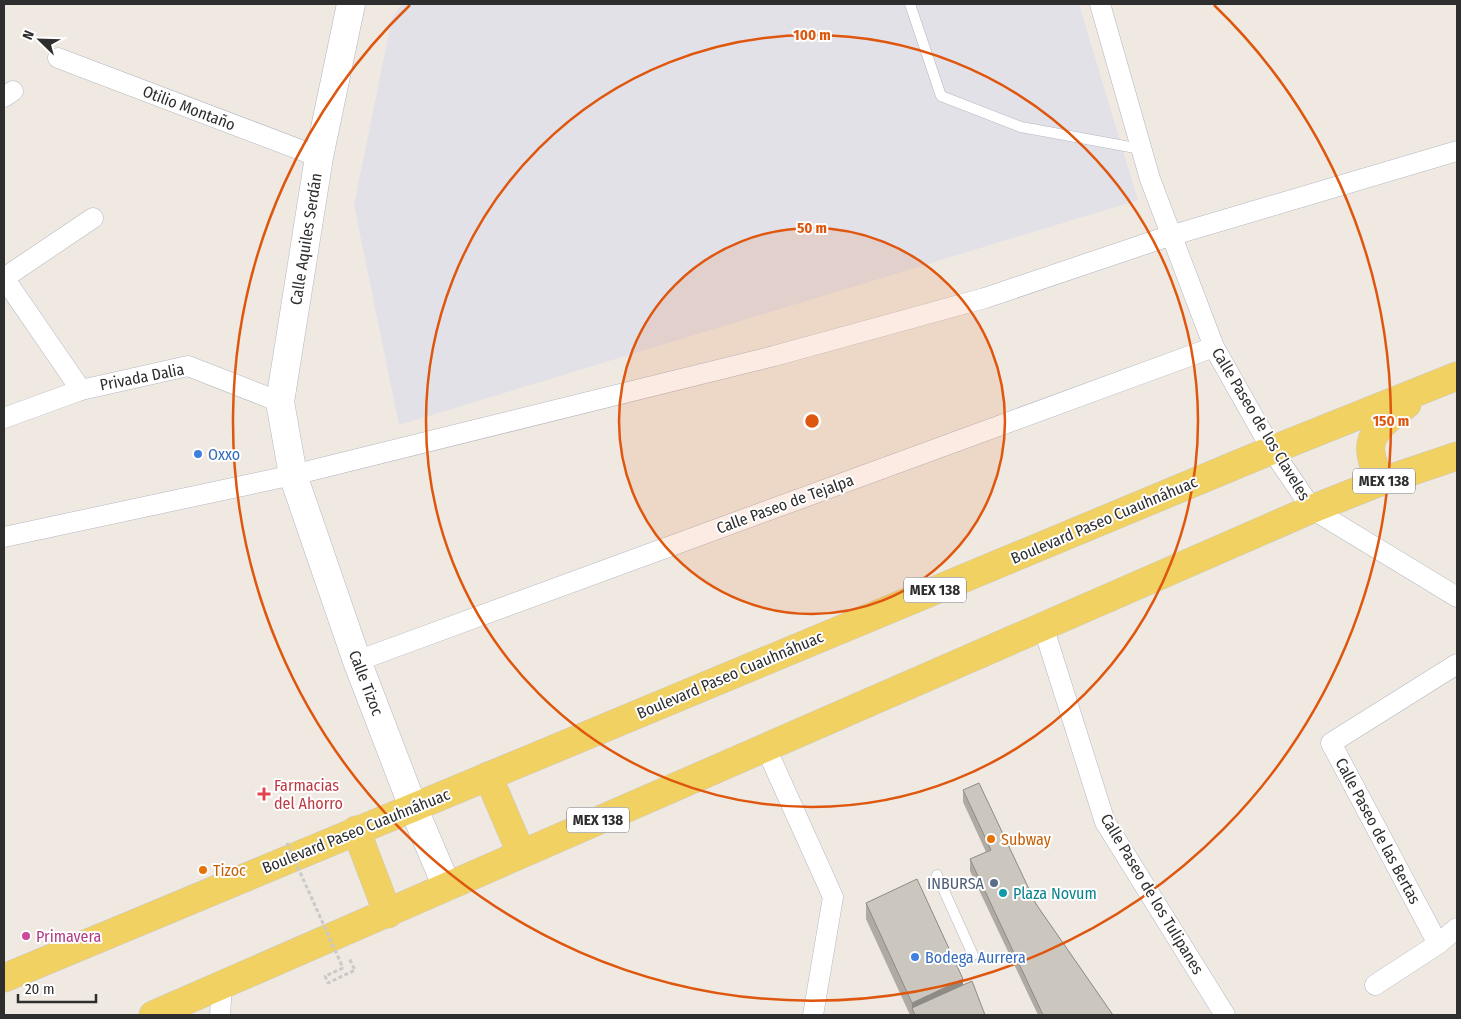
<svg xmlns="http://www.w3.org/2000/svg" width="1461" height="1019" font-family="'Fira Sans Condensed',sans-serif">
  <rect width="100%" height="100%" fill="#efe9e1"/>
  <path fill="#e3e1e8" d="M402 4H1079L1138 200 399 425 354 205 392 18Z"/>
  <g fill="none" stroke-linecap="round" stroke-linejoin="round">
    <g stroke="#b4b7c1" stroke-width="11">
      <g id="lane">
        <path d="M910 4 941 96 1021 127 1141 149"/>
        <path d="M937 875 973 955"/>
      </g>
    </g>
    <g stroke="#b4b7c1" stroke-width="21">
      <g id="street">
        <path d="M1100 4 1150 179 1214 347 1272 450 1312 509 1457 597"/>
        <path d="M58 58 319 157"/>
        <path d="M4 97 13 91"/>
        <path d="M4 278 81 390"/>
        <path d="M4 278 93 218"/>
        <path d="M4 418 81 390 188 366 280 402"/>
        <path d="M4 537 293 475 774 356 985 298 1163 238 1457 151"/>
        <path d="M1043 626 1105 822 1225 1015"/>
        <path d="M357 661 1214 347"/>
        <path d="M766 748 833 897 813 1015"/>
        <path d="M1438 944 1331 743 1457 664"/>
        <path d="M1375 985 1438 944 1457 928"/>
        <path d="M220 1015 222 985"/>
      </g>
    </g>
    <g stroke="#b4b7c1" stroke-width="29">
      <path id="secondary" d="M351 4 319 157 280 402 293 475 357 661 413 807 447 887"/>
    </g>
    <g stroke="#c9c9c9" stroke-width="29">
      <g id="primary">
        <path d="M1380 482C1376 471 1369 456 1371 444 1374 427 1395 414 1407 404"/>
        <path d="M488 776 521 853"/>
        <path d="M356 830 388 914"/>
        <path d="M4 978 1272 450 1457 376"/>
        <path d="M153 1015 1312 509 1380 482 1457 456"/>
      </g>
    </g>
    <path stroke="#c9c9c9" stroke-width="3" stroke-dasharray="4 2.5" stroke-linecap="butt" d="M343 968 325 976 328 983 355 970 349 958"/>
    <use href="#lane" stroke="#fff" stroke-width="10"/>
    <use href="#street" stroke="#fff" stroke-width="20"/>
    <use href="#secondary" stroke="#fff" stroke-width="28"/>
    <use href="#primary" stroke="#f2d163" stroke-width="28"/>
    <path stroke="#c9c9c9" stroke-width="3" stroke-dasharray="4 2.5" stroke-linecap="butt" d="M287 843 343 968"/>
  </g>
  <g fill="#afaba4">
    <path d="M963 790 1036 904 1113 1015H1038L970 871V859L986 852 963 802Z"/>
    <path d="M866 903 963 985 985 1015H910L866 919Z"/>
  </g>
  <path fill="#8e8b86" d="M963 979V996L912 1008V1003Z"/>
  <g fill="#cbc7bf" stroke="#8e8b86">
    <path d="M979 783 1036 904 1113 1015H1043L970 859 991 850 963 790Z"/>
    <path d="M917 879 963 979 912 1003 866 903Z"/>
    <path d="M972 981 985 1015H915L912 1008Z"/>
  </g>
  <circle cx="812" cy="421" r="193" fill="#df570e" fill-opacity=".12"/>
  <g fill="none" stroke="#df570e" stroke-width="2.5">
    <circle cx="812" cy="421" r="193"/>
    <circle cx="812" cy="421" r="386"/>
    <path d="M1214 5A579 579 0 1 1 410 5"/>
  </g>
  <g fill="#3f7fe0" stroke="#fff" stroke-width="2">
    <circle cx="198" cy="454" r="5"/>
    <circle cx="915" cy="957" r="5"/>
  </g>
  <path fill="#e0444e" stroke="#fff" stroke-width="2" d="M261.5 786.5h5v5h5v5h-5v5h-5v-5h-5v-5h5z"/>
  <g fill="#e8710a" stroke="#fff" stroke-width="2">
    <circle cx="991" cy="839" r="5"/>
    <circle cx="203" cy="870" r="5"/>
  </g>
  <circle fill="#5c6f8a" stroke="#fff" stroke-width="2" cx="994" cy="883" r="5"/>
  <circle fill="#0f9aa8" stroke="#fff" stroke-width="2" cx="1003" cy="893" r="5"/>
  <circle fill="#d1479c" stroke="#fff" stroke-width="2" cx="26" cy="936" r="5"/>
  <g text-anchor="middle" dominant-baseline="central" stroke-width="4" stroke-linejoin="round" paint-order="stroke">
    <g fill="#fff" stroke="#6d6d6d" stroke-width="1">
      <rect x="1353" y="468.5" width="62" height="25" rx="4"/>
      <rect x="904" y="577.5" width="62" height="25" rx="4"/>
      <rect x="567" y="807.5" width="62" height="25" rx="4"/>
    </g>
    <g font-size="15" font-weight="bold" fill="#2e2e2e">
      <text x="1384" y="481">MEX 138</text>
      <text x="935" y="590">MEX 138</text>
      <text x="598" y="820">MEX 138</text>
    </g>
    <g font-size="16" fill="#2e2e2e" stroke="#fff">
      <text transform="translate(189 108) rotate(21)">Otilio Montaño</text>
      <text transform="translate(306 239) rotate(-81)">Calle Aquiles Serdán</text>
      <text transform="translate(142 377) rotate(-11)">Privada Dalia</text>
      <text transform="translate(1261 424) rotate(59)">Calle Paseo de los Claveles</text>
      <text transform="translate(785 504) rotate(-20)">Calle Paseo de Tejalpa</text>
      <text transform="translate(1104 520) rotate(-23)">Boulevard Paseo Cuauhnáhuac</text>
      <text transform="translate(730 675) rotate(-23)">Boulevard Paseo Cuauhnáhuac</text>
      <text transform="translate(366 683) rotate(69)">Calle Tizoc</text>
      <text transform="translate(356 831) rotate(-22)">Boulevard Paseo Cuauhnáhuac</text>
      <text transform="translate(1378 831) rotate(62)">Calle Paseo de las Bertas</text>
      <text transform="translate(1152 894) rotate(59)">Calle Paseo de los Tulipanes</text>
    </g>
    <g font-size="16" fill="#366cbe" stroke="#fff" text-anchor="start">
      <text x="208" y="454">Oxxo</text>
      <text x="925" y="957">Bodega Aurrera</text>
    </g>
    <g font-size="16" fill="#be3a42" stroke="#fff" text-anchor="start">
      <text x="274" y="785">Farmacias<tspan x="274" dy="18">del Ahorro</tspan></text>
    </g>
    <g font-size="16" fill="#c56008" stroke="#fff" text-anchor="start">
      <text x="1001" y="839">Subway</text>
      <text x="213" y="870">Tizoc</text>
    </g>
    <g font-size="16" fill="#4e5e75" stroke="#fff" text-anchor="end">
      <text x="984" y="883">INBURSA</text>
    </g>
    <g font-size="16" fill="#0d838f" stroke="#fff" text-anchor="start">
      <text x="1013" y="893">Plaza Novum</text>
    </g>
    <g font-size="16" fill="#b23c85" stroke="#fff" text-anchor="start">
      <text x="36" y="936">Primavera</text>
    </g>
  </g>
  <circle cx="812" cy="421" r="8" fill="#df570e" stroke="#fff" stroke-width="2.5"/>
  <g font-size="15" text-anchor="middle" font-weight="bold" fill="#df570e" stroke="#fff" stroke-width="4" stroke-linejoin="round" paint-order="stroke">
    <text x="812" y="40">100 m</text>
    <text x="812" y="233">50 m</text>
    <text x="1391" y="426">150 m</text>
  </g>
  <rect width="1461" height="1019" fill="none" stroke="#2e2e2e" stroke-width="10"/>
  <g transform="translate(40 40) rotate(293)" stroke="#ffffff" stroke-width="4" paint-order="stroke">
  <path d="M0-4L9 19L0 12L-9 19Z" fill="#2e2e2e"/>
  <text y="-8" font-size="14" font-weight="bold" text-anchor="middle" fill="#2e2e2e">N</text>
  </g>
  <path d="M18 994v8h78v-8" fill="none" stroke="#2e2e2e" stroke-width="2.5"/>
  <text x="25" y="994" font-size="15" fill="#2e2e2e" stroke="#ffffff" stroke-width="4" paint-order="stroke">20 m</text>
</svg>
